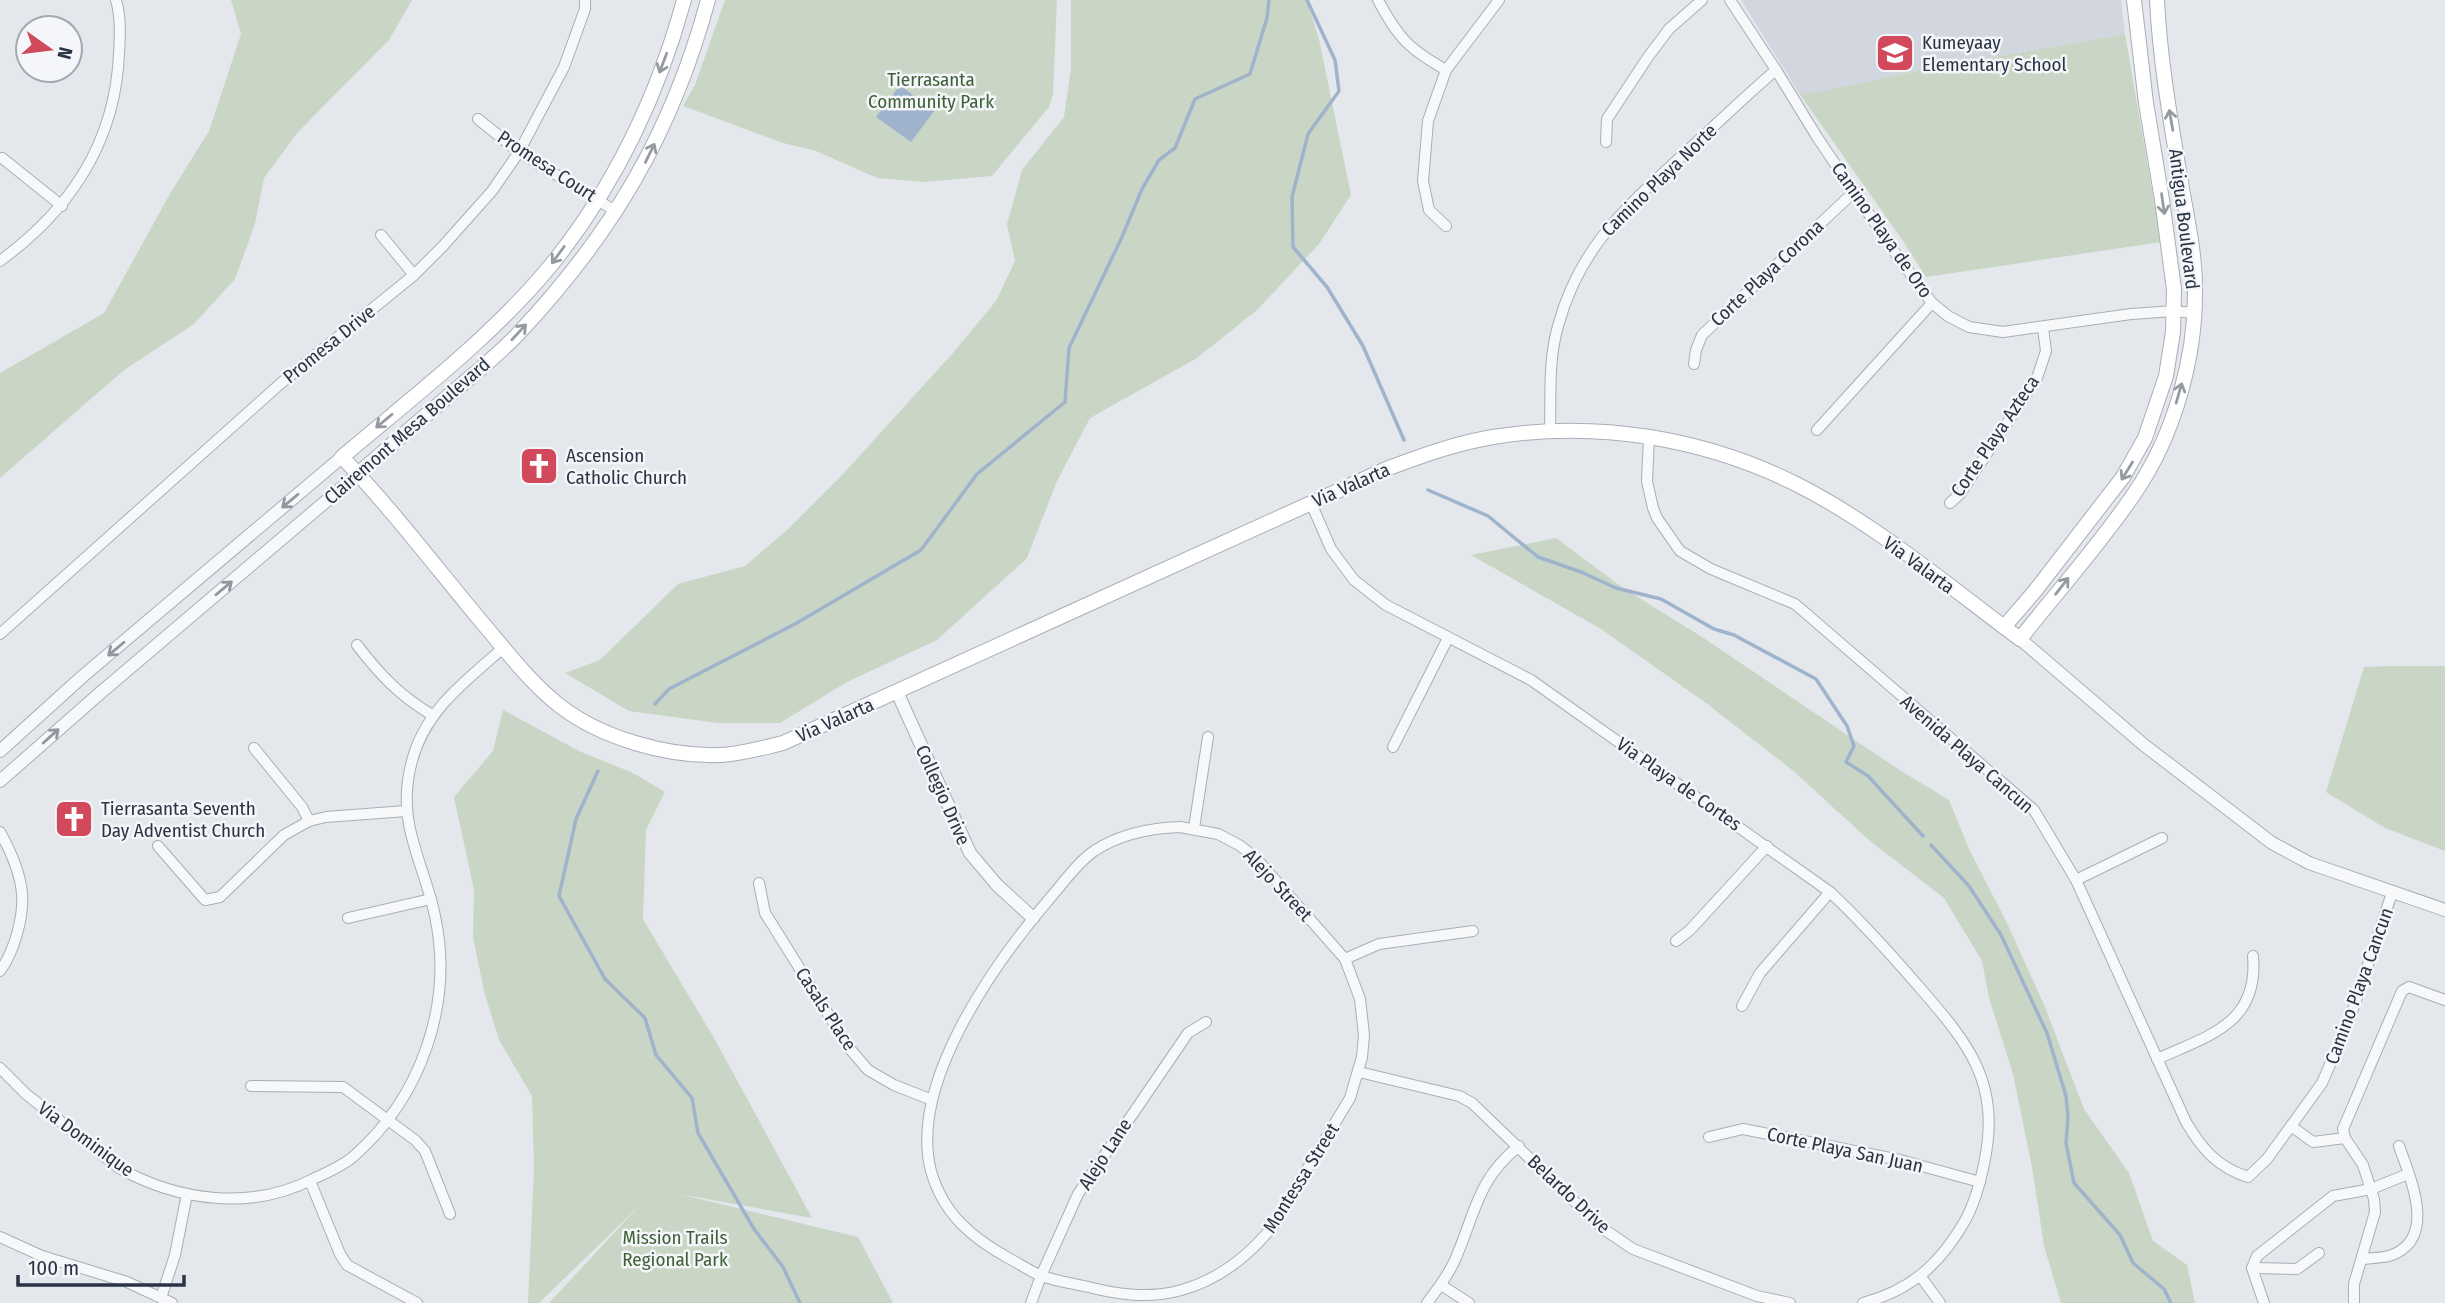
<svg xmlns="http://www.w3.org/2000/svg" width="2445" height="1303" font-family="'Fira Sans Condensed',sans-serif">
  <rect width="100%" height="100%" fill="#e4e7ec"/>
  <path fill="#d2d6de" d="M1741 0H2121L2125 34 1927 69 1818 92 1799 93Z"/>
  <g fill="#c9d6c5">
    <path d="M231 0H412L389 40 298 132 264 178 255 224 235 279 194 324 124 370 0 478V373L104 313 171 192 209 131 241 34Z"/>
    <path d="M725 0H1057L1053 95 1049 107 992 176 924 182 877 178 816 151 783 143 683 106 695 85Z"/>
    <path d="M1071 0H1307L1319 39 1351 195 1319 244 1257 310 1197 358 1090 418 1057 481 1027 558 937 640 847 682 780 723H718L629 711 565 673 600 660 678 584 745 566 786 531 844 473 952 354 996 301 1015 261 1007 224 1022 170 1064 117 1071 68Z"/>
    <path d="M2125 34 2161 242 1926 277 1903 241 1799 93 1818 92 1927 69Z"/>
    <path d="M1556 538 1623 588 1699 635 1898 769 1949 800 1969 849 2007 923 2045 1007 2084 1109 2129 1173 2153 1241 2187 1265 2195 1303H2061L2044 1246 2032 1167 2013 1074 1989 998 1982 961 1944 898 1870 841 1791 769 1706 703 1601 629 1471 555Z"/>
    <path d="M2391 666H2445V851L2385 828 2326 792 2364 667Z"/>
    <path d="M503 710 579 751 633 773 665 792 646 830 643 919 714 1038 812 1218 679 1194 858 1237 893 1303H549L640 1205 539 1303H528L534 1170 532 1096 499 1040 484 991 473 937 474 890 454 797 493 751Z"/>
  </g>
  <path fill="#9fb4cc" d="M900 85 934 111 911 142 876 117Z"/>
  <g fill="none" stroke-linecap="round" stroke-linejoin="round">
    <g stroke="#9fb4cc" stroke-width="3.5">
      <path d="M1307 0 1335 60 1339 91 1308 134 1292 197 1293 247 1327 287 1363 346 1404 440"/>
      <path d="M1428 490 1488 516 1538 557 1581 572 1616 588 1661 599 1714 629 1734 635 1816 679 1847 726 1854 746 1846 762 1868 776 1923 836"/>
      <path d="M655 704 669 689 795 624 921 550 977 474 1065 402 1069 348 1122 237 1142 189 1159 160 1175 148 1195 99 1250 74 1267 18 1269 0"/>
      <path d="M598 771 576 819 559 896 605 979 645 1018 656 1055 692 1098 698 1133 754 1229 783 1267 800 1303"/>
      <path d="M1931 845 1969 886 2001 935 2047 1033 2066 1096 2068 1117 2066 1143 2074 1183 2120 1235 2133 1263 2164 1289 2171 1303"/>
    </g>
    <g stroke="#a9aeb7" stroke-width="12">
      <g id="minor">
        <path d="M1378 0C1398 38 1409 49 1446 70"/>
        <path d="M1730 0 1776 70 1817 137 1898 257 1932 303 1948 316 1969 327 2003 332 2131 314 2174 311 2194 313"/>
        <path d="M478 119 519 152 617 212"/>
        <path d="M1606 142 1607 119 1648 57 1669 29 1702 0"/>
        <path d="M2 158 62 206"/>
        <path d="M1446 226 1429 210 1423 181 1428 121 1446 70 1499 0"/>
        <path d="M381 235 414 275"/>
        <path d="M0 261C71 209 115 143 119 54 120 36 121 17 116 0"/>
        <path d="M1694 364 1696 350 1702 335 1855 191"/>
        <path d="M1817 430 1932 303"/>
        <path d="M1550 432C1551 396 1548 361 1558 326 1580 245 1627 207 1686 152 1716 125 1745 96 1776 70"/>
        <path d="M1649 437 1647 481 1653 508 1657 518 1680 551 1711 569 1795 604 2034 810 2076 880 2186 1122C2202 1149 2217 1167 2248 1177L2267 1159 2322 1083 2350 1018 2392 893"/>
        <path d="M1311 503 1331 549 1354 580 1386 605 1531 680 1830 892C1860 920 1887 950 1914 981 1966 1041 2002 1079 1984 1164 1980 1183 1975 1202 1966 1219 1941 1263 1912 1290 1863 1303"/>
        <path d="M1950 503 1960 494 2037 378 2046 351 2043 328"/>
        <path d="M0 634 280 384 414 275 443 246 492 191 519 152 564 67 585 9V0"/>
        <path d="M357 645C381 676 399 695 432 715"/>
        <path d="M1393 747 1448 638"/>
        <path d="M254 748 302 807 309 821"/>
        <path d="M1180 827 1218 834 1239 845 1255 857 1345 959 1360 999 1364 1035 1362 1057 1350 1098 1273 1226C1248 1257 1217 1281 1178 1291 1146 1299 1115 1294 1084 1286 1070 1283 1056 1281 1042 1276 1031 1272 1020 1264 1010 1259 972 1238 943 1214 931 1171 908 1083 996 961 1051 897 1064 882 1077 863 1094 851 1120 834 1149 828 1180 827Z"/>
        <path d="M1194 828 1208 737"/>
        <path d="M0 832C10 850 20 872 22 893 24 917 14 952 0 971"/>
        <path d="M158 846 205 900 220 897 284 835 309 821 326 817 406 811"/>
        <path d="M2076 880 2162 838"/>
        <path d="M759 883 765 913 850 1049 868 1070 894 1085 932 1100"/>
        <path d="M348 918 431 899"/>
        <path d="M1676 941 1690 930 1767 846"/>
        <path d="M1345 959 1379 944 1473 931"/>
        <path d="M1742 1006 1760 973 1830 892"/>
        <path d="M2157 1059C2208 1036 2259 1024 2253 956"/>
        <path d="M0 1068 26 1094 119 1168C178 1201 251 1211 313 1179 326 1173 343 1166 354 1156 421 1097 454 1004 435 916 423 859 395 823 412 761 425 710 466 681 503 648"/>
        <path d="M1359 1072 1459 1096 1472 1103 1602 1228 1633 1249 1757 1296 1790 1303"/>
        <path d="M251 1086 343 1087 415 1140 425 1151 450 1214"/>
        <path d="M2291 1126 2313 1142 2345 1138"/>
        <path d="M1709 1137 1743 1129 1900 1160 1980 1182"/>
        <path d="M310 1181 340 1254 347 1265 417 1303"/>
        <path d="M0 1237 42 1256 127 1282 172 1303"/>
        <path d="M2362 1259C2371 1258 2381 1258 2389 1256 2439 1240 2410 1178 2399 1146"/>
        <path d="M2252 1268 2297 1269 2319 1253"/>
        <path d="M1921 1277 1940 1303"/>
        <path d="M1441 1285 1469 1303"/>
        <path d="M161 1298 175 1255 187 1194"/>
        <path d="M1031 1303 1041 1276 1078 1194 1188 1033 1206 1022"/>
        <path d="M1427 1303C1437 1290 1447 1277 1454 1262 1475 1216 1476 1180 1519 1146"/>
        <path d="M2264 1303 2252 1268 2257 1256 2333 1196 2371 1189 2408 1174"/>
        <path d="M2354 1303V1284L2375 1212 2374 1199 2363 1165 2345 1138 2343 1129 2402 991 2409 987 2445 1000"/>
      </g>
    </g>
    <g stroke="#a9aeb7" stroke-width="14">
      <g id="tertiary">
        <path d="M2020 639 2144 745 2272 843 2309 863 2445 910"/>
        <path d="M897 692 970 853 997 885 1033 918"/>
        <path d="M0 751 83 676 342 457"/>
        <path d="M0 781 99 694 358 474"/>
      </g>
    </g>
    <g stroke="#a9aeb7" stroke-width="16">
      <g id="secondary">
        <path d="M684 0C658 95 614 187 552 264 492 337 414 396 342 457 391 508 435 566 480 620 505 649 529 682 560 706 601 738 668 757 720 755 742 754 762 748 783 743L1386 469C1421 456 1456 443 1493 437 1596 420 1705 438 1798 485 1875 524 1950 587 2020 639 2057 592 2101 543 2134 494 2174 436 2196 358 2195 288 2195 253 2187 218 2181 183 2171 123 2160 62 2157 0"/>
        <path d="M358 474C391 445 425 416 459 387 479 370 500 353 518 334 612 234 672 133 708 0"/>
        <path d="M2004 627 2035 591 2123 477 2145 438 2166 376 2173 332 2174 289 2162 200 2146 103 2134 0"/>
      </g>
    </g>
    <use href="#minor" stroke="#f7f8fa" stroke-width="10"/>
    <use href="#tertiary" stroke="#f7f8fa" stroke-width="12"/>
    <use href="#secondary" stroke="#fff" stroke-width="14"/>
  </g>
  <defs><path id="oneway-shaft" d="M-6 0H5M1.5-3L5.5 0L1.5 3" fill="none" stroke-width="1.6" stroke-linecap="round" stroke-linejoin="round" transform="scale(1.75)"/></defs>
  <g stroke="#959aa2">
    <use href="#oneway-shaft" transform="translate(663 63) rotate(111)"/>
    <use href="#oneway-shaft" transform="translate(2171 120) rotate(-100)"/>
    <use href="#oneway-shaft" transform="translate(650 153) rotate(-64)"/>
    <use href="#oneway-shaft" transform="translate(2163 204) rotate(82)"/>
    <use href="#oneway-shaft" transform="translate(558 255) rotate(126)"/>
    <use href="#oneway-shaft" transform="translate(519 332) rotate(-47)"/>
    <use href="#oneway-shaft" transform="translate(2179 393) rotate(-74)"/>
    <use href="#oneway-shaft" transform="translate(384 421) rotate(140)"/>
    <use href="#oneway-shaft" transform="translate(2127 471) rotate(122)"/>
    <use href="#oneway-shaft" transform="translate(2062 586) rotate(-52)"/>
  </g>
  <g stroke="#9196a0">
    <use href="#oneway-shaft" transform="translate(290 501) rotate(140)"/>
    <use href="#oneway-shaft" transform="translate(224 588) rotate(-40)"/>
    <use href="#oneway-shaft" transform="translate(116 649) rotate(140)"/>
    <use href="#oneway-shaft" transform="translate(51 736) rotate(-42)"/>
  </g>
  <defs>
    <g id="school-square" transform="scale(2.0125)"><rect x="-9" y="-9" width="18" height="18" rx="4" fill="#d1495b" stroke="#f4f6f9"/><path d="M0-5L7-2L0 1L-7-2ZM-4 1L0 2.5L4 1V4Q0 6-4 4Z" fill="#fff"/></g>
    <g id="church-square" transform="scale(2.0125)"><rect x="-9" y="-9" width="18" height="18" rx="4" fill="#d1495b" stroke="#f4f6f9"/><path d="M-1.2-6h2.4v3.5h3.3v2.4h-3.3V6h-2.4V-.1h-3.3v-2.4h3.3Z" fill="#fff"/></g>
  </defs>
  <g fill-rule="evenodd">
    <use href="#school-square" x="1895" y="53"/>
    <use href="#church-square" x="539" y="466"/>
    <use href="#church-square" x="74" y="819"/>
  </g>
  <g text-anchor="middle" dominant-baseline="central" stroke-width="5" stroke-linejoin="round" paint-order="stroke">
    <g font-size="19" fill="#2b3445" stroke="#f4f6f9" text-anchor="start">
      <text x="1922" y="42">Kumeyaay<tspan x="1922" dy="22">Elementary School</tspan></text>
      <text x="566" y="455">Ascension<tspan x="566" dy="22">Catholic Church</tspan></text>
      <text x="101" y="808">Tierrasanta Seventh<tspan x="101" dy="22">Day Adventist Church</tspan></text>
    </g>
    <g font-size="19" fill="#3f6138" stroke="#f4f6f9">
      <text x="931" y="79">Tierrasanta<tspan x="931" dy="22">Community Park</tspan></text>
      <text x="675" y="1237">Mission Trails<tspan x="675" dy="22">Regional Park</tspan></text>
    </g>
    <g font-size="19" fill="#2b3445" stroke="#f4f6f9">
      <text transform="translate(547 166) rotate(33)">Promesa Court</text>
      <text transform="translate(1659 180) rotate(-44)">Camino Playa Norte</text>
      <text transform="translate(2184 219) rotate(83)">Antigua Boulevard</text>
      <text transform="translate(1882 230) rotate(55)">Camino Playa de Oro</text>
      <text transform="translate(1767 273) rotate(-43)">Corte Playa Corona</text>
      <text transform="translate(329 344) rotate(-39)">Promesa Drive</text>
      <text transform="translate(407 431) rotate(-41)">Clairemont Mesa Boulevard</text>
      <text transform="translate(1995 436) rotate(-56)">Corte Playa Azteca</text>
      <text transform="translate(1351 485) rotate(-24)">Via Valarta</text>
      <text transform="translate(1919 565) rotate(36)">Via Valarta</text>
      <text transform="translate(835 720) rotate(-24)">Via Valarta</text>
      <text transform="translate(1967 754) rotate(41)">Avenida Playa Cancun</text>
      <text transform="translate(1679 784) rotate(35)">Via Playa de Cortes</text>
      <text transform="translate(943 795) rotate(66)">Collegio Drive</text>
      <text transform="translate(1278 885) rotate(47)">Alejo Street</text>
      <text transform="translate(2359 986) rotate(-70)">Camino Playa Cancun</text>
      <text transform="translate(826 1009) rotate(57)">Casals Place</text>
      <text transform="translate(86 1139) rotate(36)">Via Dominique</text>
      <text transform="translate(1845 1150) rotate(12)">Corte Playa San Juan</text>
      <text transform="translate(1105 1154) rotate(-57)">Alejo Lane</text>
      <text transform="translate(1301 1178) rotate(-58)">Montessa Street</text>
      <text transform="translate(1569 1194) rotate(43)">Belardo Drive</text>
    </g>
  </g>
  <g transform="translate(49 49) rotate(104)"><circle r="33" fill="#f4f6f9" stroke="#a4a8b1" stroke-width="2"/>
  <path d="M0-5L12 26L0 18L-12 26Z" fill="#d1495b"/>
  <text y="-10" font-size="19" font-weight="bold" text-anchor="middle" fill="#2b3445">N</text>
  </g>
  <path d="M18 1275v10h166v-10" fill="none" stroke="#2b3445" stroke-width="3.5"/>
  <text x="28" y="1275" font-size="21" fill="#2b3445" stroke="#f4f6f9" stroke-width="5" paint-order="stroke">100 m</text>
</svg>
